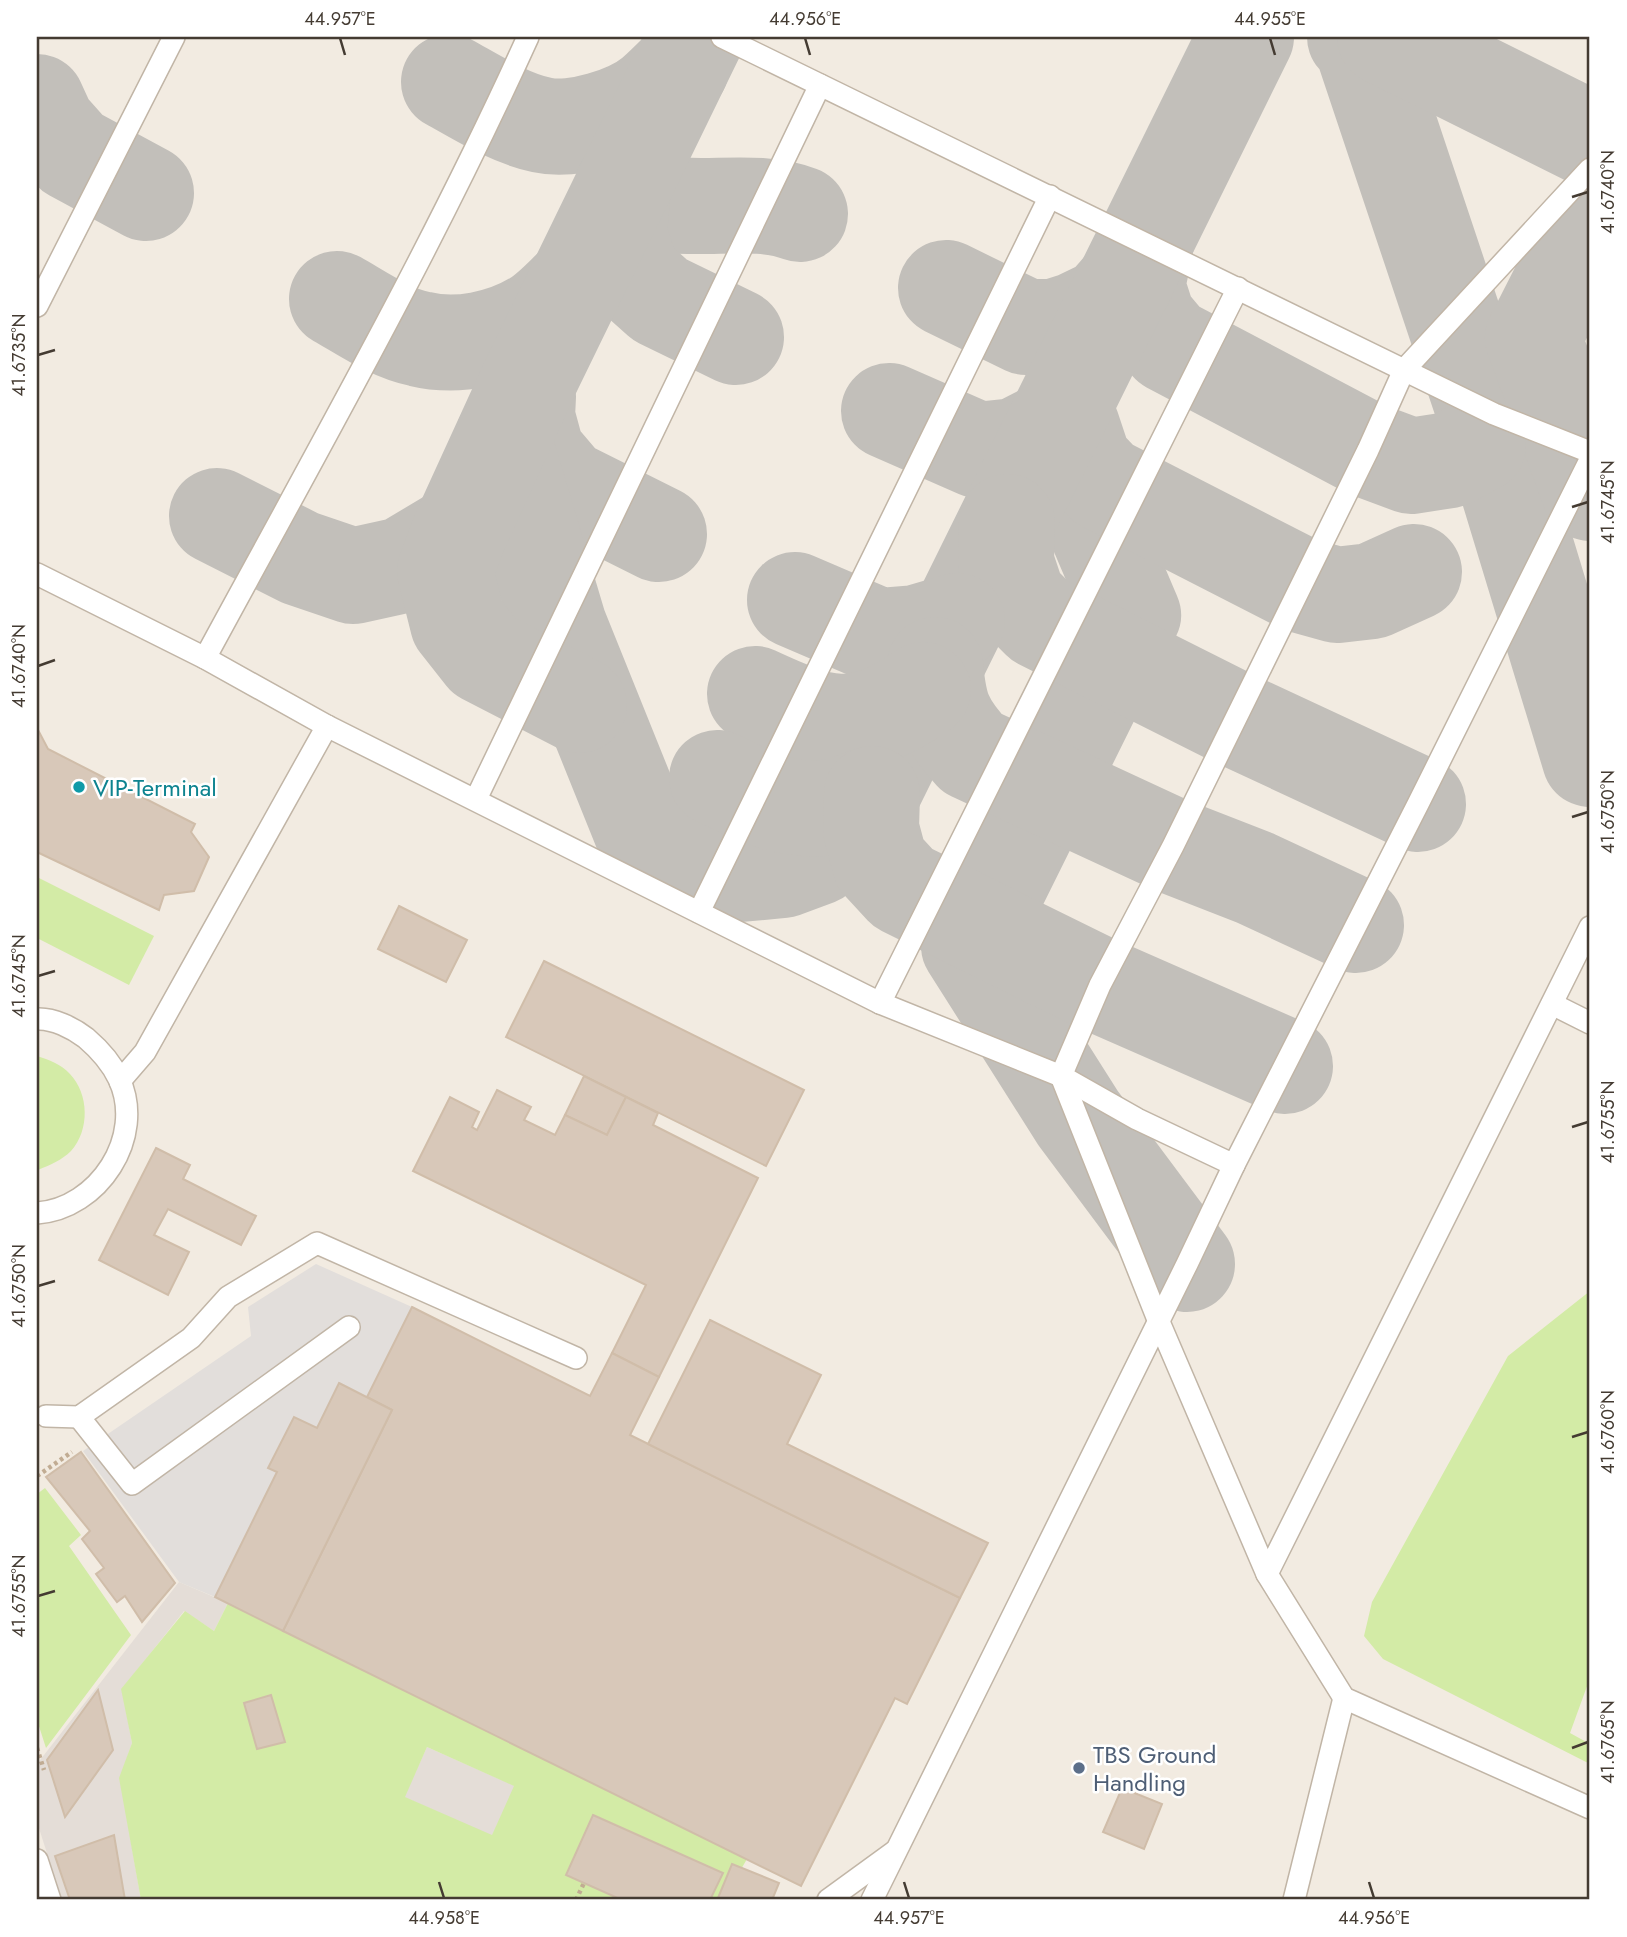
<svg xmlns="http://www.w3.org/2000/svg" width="1627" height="1937" font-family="Jost,sans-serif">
  <rect width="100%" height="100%" fill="#f2ebe1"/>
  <g fill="#e4ddd7">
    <path d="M179 1582 228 1603 214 1631 184 1611 122 1689 132 1743 120 1778 141 1900H62L37 1822V1764Z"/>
    <path d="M427 1747 515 1786 492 1836 404 1797Z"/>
  </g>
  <g fill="#d3eba6" fill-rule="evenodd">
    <path d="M37 877 154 936 129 985 37 938Z"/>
    <path d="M37 1056C49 1060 61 1064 70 1074 89 1094 90 1130 71 1151 62 1160 50 1165 38 1170Z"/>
    <path d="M1590 1291V1678L1570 1733 1590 1744V1764L1383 1659 1364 1636 1372 1602 1508 1356Z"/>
    <path d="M45 1488 81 1535 69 1546 131 1635 46 1748 37 1720V1494Z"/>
    <path d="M228 1603 747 1859 723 1900H710L722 1873 594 1815 566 1875 622 1900H141L119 1778 132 1743 121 1689 185 1611 214 1631ZM427 1747 514 1786 492 1835 405 1797Z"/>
  </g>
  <path fill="#e2dedb" d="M316 1264 412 1307 367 1397 339 1383 317 1428 294 1417 268 1468 277 1472 215 1597 179 1582 83 1451 251 1336 248 1307Z"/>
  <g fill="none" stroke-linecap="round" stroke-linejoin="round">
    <g stroke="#c2bfba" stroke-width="96">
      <path d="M1355 37 1362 45 1484 410 1590 759"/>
      <path d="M1385 37 1590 139"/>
      <path d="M449 82C478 98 509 118 542 125 574 132 629 115 654 94 663 86 672 77 681 68"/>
      <path d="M37 102 48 126 72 153 146 193"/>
      <path d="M637 158 645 181 658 203C705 212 754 197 800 214"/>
      <path d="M623 186 619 234 632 275 660 300 736 337"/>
      <path d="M1590 226 1533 338 1590 493"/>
      <path d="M1146 243 1137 286 1148 320 1169 345 1368 450 1411 466 1450 460 1478 445"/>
      <path d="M946 288 1026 327H1054L1076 320 1105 306 1126 282"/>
      <path d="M337 299C362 313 390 333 420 339 457 348 502 339 535 319 550 310 563 295 576 283"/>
      <path d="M528 396 527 417 537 454 565 487 659 534"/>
      <path d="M889 411 978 450 1016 446 1053 427 1133 615 969 946 1078 1118 1187 1264"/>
      <path d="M1072 427 1084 463 1104 484 1301 585 1337 595 1372 591 1414 572"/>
      <path d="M503 438 559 626 642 832 740 874 783 870 818 857 850 829 872 794 1246 37"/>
      <path d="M217 516 300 558 353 576 403 565 460 531"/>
      <path d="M1007 522 1006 563 1018 599 1040 621 1235 719 1418 804"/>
      <path d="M795 600 879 636 916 633 957 621"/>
      <path d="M935 665C939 707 943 721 972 753L1173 846 1255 878 1356 925"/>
      <path d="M755 694C824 726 856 737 923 690"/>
      <path d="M579 705 484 656 458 623 445 571 460 531 529 380 696 37"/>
      <path d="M717 778C754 796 790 814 831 807 845 805 859 798 872 794"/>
      <path d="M872 794 871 829 880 863 903 888 1100 985 1285 1066"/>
    </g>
  </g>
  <g fill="#d8c8b9" stroke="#d0bda9" stroke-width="2">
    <path d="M37 728 48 749 195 824 191 832 209 857 194 891 164 895 159 910 37 852Z"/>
    <path d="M399 906 467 940 446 982 378 949Z"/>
    <path d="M544 961 804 1090 766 1166 506 1037Z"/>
    <path d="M584 1076 626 1097 607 1135 565 1115Z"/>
    <path d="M497 1090 531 1107 524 1120 555 1135 565 1115 607 1135 626 1097 658 1113 653 1125 758 1178 659 1377 612 1353 646 1285 413 1171 450 1097 479 1112 472 1127 477 1130Z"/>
    <path d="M156 1148 190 1165 183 1179 256 1216 241 1245 168 1209 154 1235 189 1252 168 1295 99 1260Z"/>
    <path d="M412 1307 590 1396 612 1353 659 1377 630 1435 960 1598 907 1704 895 1698 801 1886 283 1631 392 1410 367 1397Z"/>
    <path d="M710 1320 821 1375 787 1444 988 1543 960 1598 648 1444Z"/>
    <path d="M339 1383 392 1410 283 1631 215 1597 277 1472 268 1468 294 1417 317 1428Z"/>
    <path d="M81 1452 175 1583 142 1622 125 1596 117 1602 96 1574 104 1568 82 1539 90 1531 46 1477Z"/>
    <path d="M98 1690 113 1750 65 1817 47 1760Z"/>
    <path d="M271 1695 285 1742 257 1749 244 1703Z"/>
    <path d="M1122 1788 1162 1804 1144 1849 1103 1832Z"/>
    <path d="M593 1815 723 1873 710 1900H622L566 1875Z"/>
    <path d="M114 1835 125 1900H70L55 1856Z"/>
    <path d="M732 1864 779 1883 772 1900H724L718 1898Z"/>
  </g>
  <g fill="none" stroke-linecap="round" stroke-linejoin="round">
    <g stroke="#c1b5a6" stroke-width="24">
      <g id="lane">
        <path d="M722 37 1494 414 1590 452"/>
        <path d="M1590 169 1404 370 1368 450 1173 846 1100 985 1061 1076 1159 1322 1267 1574 1344 1698 1590 1808"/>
        <path d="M37 306 174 37"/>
        <path d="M37 574 205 658 327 726 880 1003 1061 1076 1137 1119 1234 1165 1418 804 1590 460"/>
        <path d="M205 658C316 453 432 249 528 37"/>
        <path d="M476 799 820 85"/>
        <path d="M699 912 1050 196"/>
        <path d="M880 1003 1238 288"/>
        <path d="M1552 1004 1590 1023"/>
        <path d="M37 1019C53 1018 73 1028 86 1038 100 1050 111 1062 119 1079 146 1137 98 1209 37 1213"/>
        <path d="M120 1081 145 1052 327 726"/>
        <path d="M46 1416 79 1417 191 1338 228 1297 317 1243 576 1358"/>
        <path d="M79 1417 132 1484 349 1327"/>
        <path d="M1267 1574 1590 927"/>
        <path d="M37 1860 50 1900"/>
        <path d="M828 1900 894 1852"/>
        <path d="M872 1900 1187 1264 1234 1165"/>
        <path d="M1294 1900 1344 1698"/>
      </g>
    </g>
    <g stroke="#c1ac93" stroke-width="4.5" stroke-dasharray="3.5 3.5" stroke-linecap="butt">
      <path d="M37 1476 72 1452"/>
      <path d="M37 1748 44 1770"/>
      <path d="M576 1900 584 1883"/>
    </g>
    <use href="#lane" stroke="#fff" stroke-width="21"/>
  </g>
  <path fill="none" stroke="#443b32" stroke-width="2.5" d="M340 38 345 55M805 38 810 55M1270 38 1275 55M1572 197 1588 192M38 355 55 350M1572 507 1588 502M38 666 55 660M1572 817 1588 812M38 976 55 971M1572 1127 1588 1122M38 1286 55 1281M1572 1437 1588 1432M38 1596 55 1591M1572 1748 1588 1742M439 1882 444 1898M904 1882 909 1898M1369 1882 1374 1898"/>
  <circle fill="#0f9aa8" stroke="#fff" stroke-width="2.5" cx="79" cy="787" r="7"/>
  <circle fill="#5c6f8a" stroke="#fff" stroke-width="2.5" cx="1079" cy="1768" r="7"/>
  <g text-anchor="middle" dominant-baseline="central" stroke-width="5" stroke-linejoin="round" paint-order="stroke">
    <g font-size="24" fill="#0d838f" stroke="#fff" text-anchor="start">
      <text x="93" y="787">VIP-Terminal</text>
    </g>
    <g font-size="24" fill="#4e5e75" stroke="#fff" text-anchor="start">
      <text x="1093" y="1754">TBS Ground<tspan x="1093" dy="28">Handling</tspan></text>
    </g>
  </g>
  <rect width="1627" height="1937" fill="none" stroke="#ffffff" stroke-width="77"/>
  <rect x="38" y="38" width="1550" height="1860" fill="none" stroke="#443b32" stroke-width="2.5"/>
  <g font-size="18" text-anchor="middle" fill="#443b32">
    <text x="340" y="25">44.957°E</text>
    <text x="805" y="25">44.956°E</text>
    <text x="1270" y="25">44.955°E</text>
    <text transform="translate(1608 192) rotate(-90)" y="6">41.6740°N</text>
    <text transform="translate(19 355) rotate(-90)" y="6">41.6735°N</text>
    <text transform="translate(1608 502) rotate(-90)" y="6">41.6745°N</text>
    <text transform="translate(19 666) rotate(-90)" y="6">41.6740°N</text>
    <text transform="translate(1608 812) rotate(-90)" y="6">41.6750°N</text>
    <text transform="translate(19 976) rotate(-90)" y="6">41.6745°N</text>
    <text transform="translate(1608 1122) rotate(-90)" y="6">41.6755°N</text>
    <text transform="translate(19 1286) rotate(-90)" y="6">41.6750°N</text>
    <text transform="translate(1608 1432) rotate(-90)" y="6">41.6760°N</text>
    <text transform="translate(19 1596) rotate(-90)" y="6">41.6755°N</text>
    <text transform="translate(1608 1742) rotate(-90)" y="6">41.6765°N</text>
    <text x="444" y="1924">44.958°E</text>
    <text x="909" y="1924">44.957°E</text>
    <text x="1374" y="1924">44.956°E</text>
  </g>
</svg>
